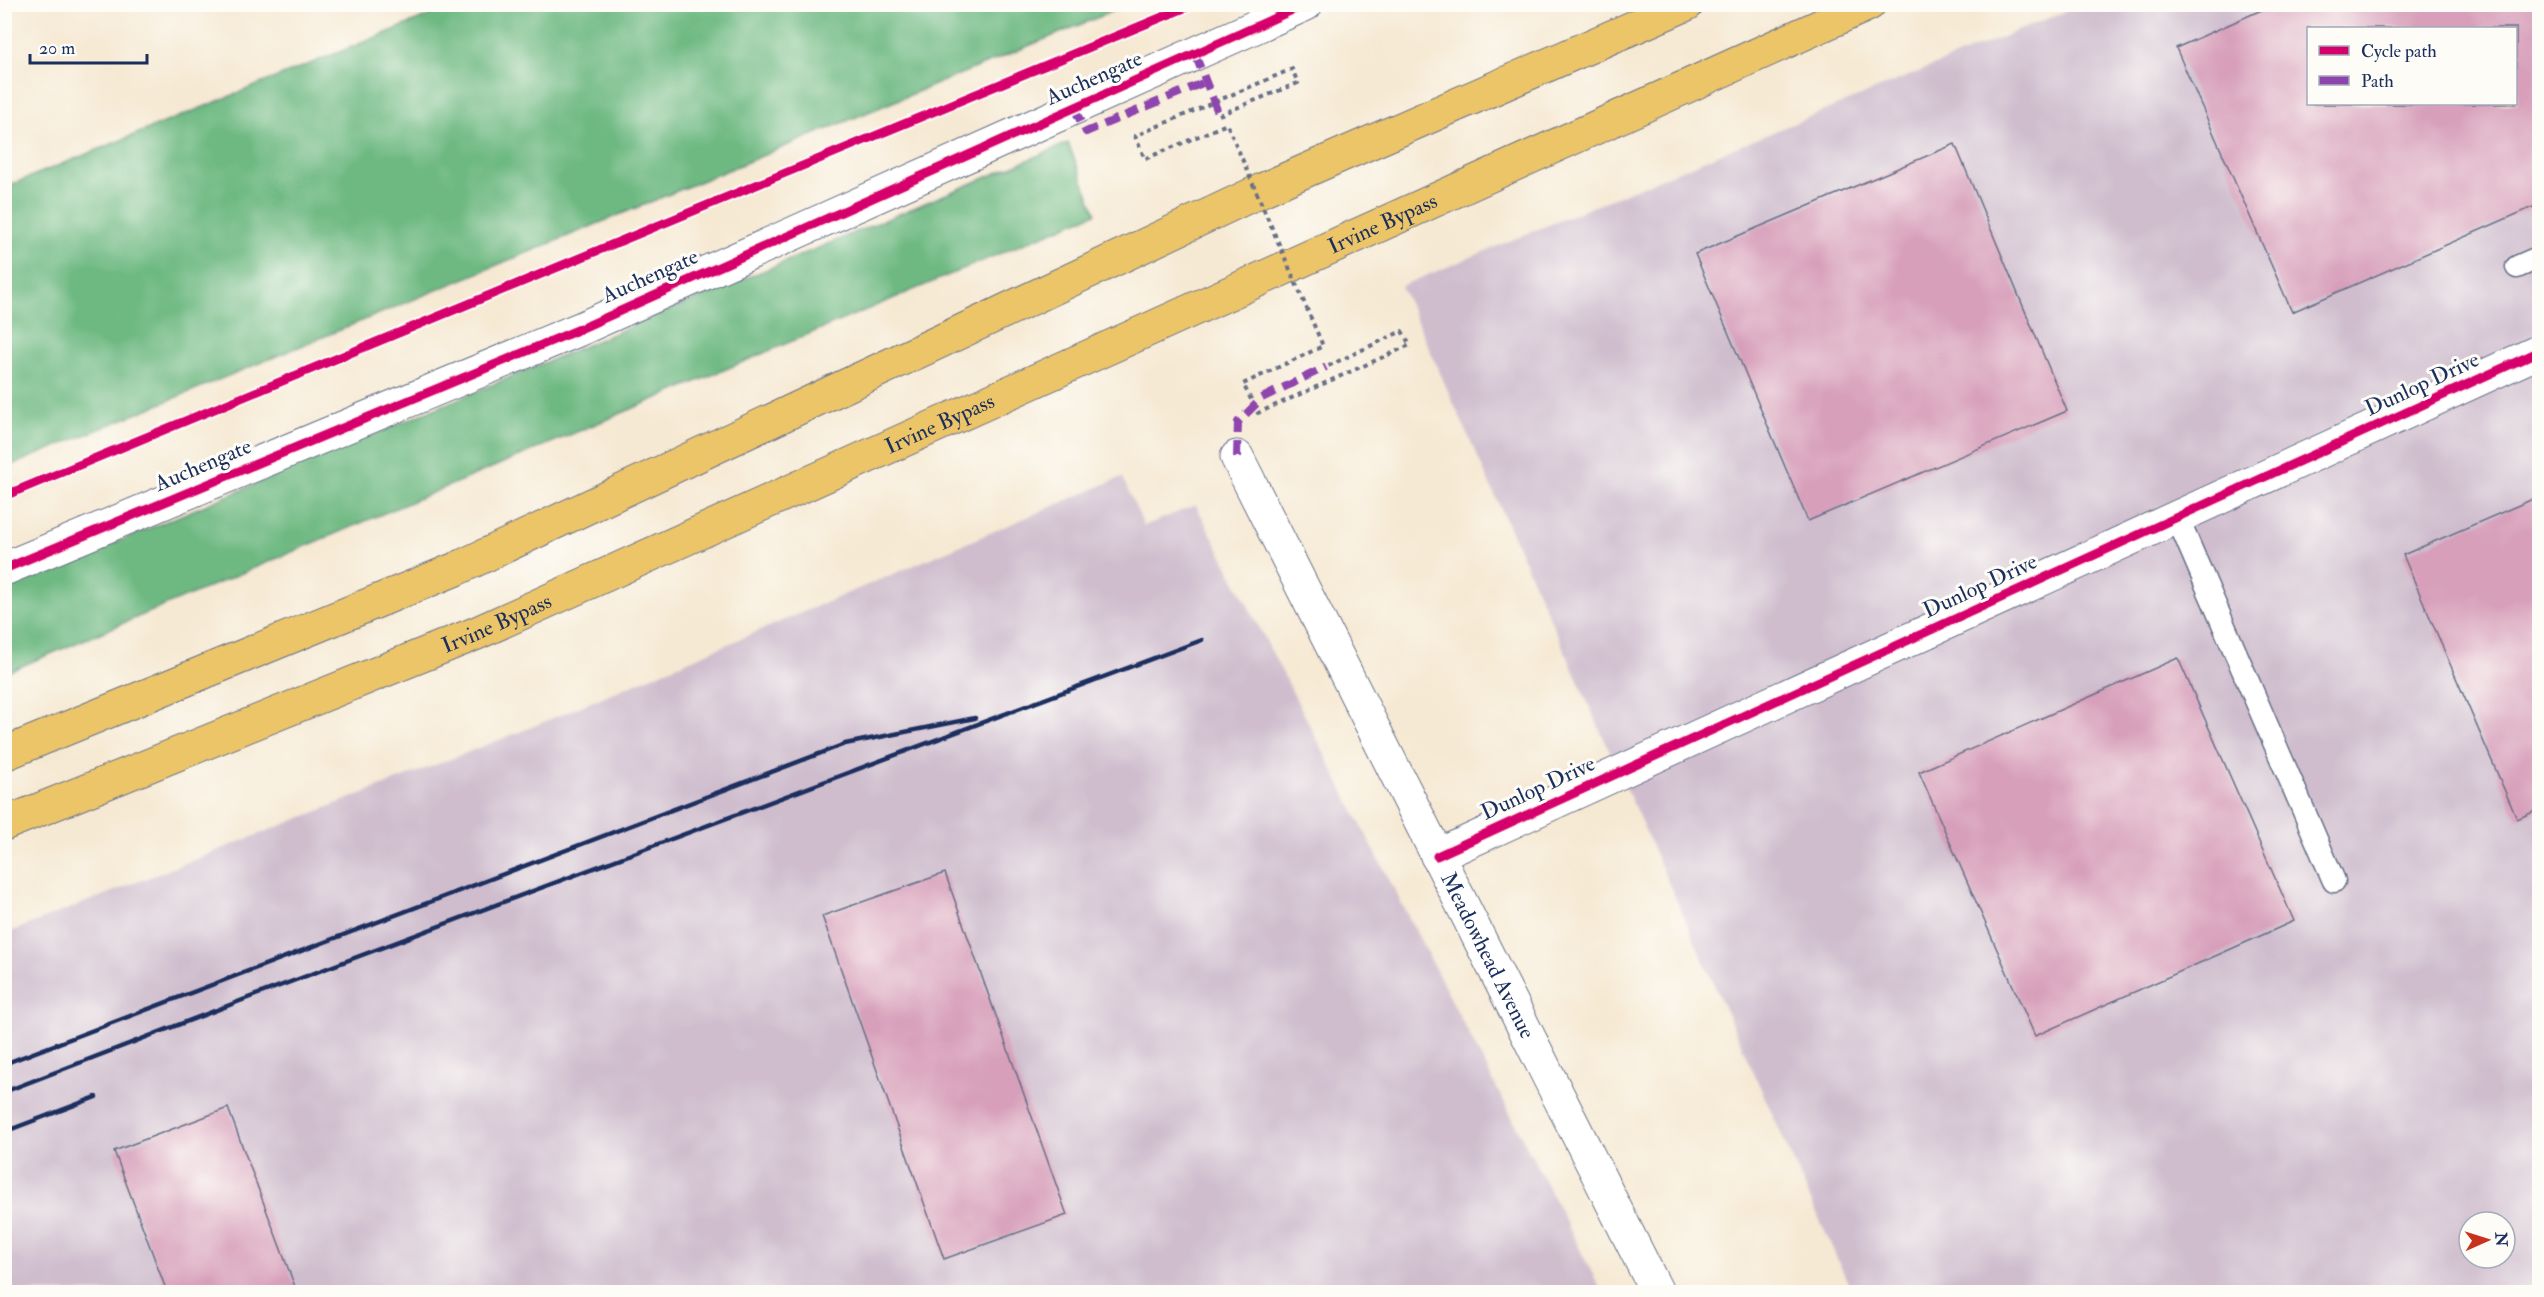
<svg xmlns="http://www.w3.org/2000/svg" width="2544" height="1297" font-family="'IM FELL Double Pica',serif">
  <rect width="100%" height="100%" fill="#fdfcf7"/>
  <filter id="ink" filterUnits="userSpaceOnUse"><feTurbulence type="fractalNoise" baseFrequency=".0167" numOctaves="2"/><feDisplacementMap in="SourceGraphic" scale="12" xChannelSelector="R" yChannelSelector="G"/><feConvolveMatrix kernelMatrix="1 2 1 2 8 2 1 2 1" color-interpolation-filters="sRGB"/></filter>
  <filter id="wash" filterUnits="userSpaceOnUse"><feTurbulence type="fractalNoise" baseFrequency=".008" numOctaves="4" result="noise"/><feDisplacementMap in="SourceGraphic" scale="24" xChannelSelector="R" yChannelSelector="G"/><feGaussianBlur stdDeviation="1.35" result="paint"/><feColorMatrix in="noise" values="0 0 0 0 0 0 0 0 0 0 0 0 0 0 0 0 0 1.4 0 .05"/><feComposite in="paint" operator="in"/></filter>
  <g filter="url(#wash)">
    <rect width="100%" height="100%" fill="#f6e9d3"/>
    <g fill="#cfbdce" fill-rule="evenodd">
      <path d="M2080 5H2539V1292H1852L1401 286ZM2308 28H2516V104H2308ZM2469 1222H2505V1258H2469Z"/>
      <path d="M1122 477 1144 526 1196 505 1602 1292H5V934L532 727Z"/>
    </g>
    <g fill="#6eb982" stroke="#447470" stroke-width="1.5">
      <path d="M458 4H1128V5L5 468V187Z"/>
      <path d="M1068 143 1096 213 5 673V589Z"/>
    </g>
    <g id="blocks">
      <g fill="#d79fba" fill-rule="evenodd">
        <path d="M2275 4H2540V204L2292 312 2176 48ZM2308 28H2516V104H2308Z"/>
        <path d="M1955 144 2067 411 1808 521 1695 254Z"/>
        <path d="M2540 496V809L2517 819 2403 555Z"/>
        <path d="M2178 658 2294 921 2035 1036 1919 772Z"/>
        <path d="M945 873 1067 1215 944 1259 822 916Z"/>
        <path d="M228 1108 297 1292H167L114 1151Z"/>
      </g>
    </g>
  </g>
  <g filter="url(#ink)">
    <use href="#blocks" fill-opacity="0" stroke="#687087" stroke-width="1.5"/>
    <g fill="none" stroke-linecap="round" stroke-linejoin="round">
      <g stroke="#687087" stroke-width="25">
        <g id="service">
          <path d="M2517 267 2540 257"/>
          <path d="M2177 517 2334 881"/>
        </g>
      </g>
      <g stroke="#687087" stroke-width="35">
        <g id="minor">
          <path id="s1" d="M1237 457 1657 1292"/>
          <path d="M4 569 580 329 1306 4"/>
          <path d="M1437 856 2540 351"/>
        </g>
      </g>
      <g stroke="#687087" stroke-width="35">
        <g id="trunk">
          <path d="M4 754 456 569 1264 189 1687 4"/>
          <path id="s2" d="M4 824 477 633 1869 4"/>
        </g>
      </g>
      <use href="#service" stroke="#fff" stroke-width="22"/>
      <use href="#minor" stroke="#fff" stroke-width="33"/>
      <use href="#trunk" stroke="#edc569" stroke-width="33"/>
      <g stroke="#1b2f5e" stroke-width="4.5">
        <path d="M4 1064 845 744 975 718"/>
        <path d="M4 1092 253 996 1202 640"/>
        <path d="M4 1132 96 1097"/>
      </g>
      <path stroke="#687087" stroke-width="4" stroke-dasharray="4.5 4.5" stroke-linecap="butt" d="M1219 115 1298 83 1292 69 1135 136 1145 159 1227 124 1323 346 1243 384 1258 413 1410 345 1402 331 1326 367"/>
      <g stroke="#8e44ad" stroke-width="8" stroke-dasharray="15 8" stroke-linecap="butt">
        <path d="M1195 54 1219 115"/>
        <path d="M1074 108 1086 132 1205 82"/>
        <path d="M1237 457 1238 422 1262 398 1326 367"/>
      </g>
      <g stroke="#fdfcf7" stroke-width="13">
        <g id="cycleway">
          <path d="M4 496 1194 4"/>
          <path d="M4 569 580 329 1306 4"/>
          <path d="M1437 856 2540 351"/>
        </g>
      </g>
      <use href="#cycleway" stroke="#d6006c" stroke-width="9"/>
    </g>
  </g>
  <g text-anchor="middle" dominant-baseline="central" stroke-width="6" stroke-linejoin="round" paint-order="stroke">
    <g font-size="22" fill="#1b2f5e" stroke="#fdfcf7">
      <text transform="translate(1094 78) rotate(-24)">Auchengate</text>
      <text stroke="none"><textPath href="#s2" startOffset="1504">Irvine Bypass</textPath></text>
      <text transform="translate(650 276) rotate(-24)">Auchengate</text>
      <text transform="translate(2422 384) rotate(-25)">Dunlop Drive</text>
      <text stroke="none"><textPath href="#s2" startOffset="1018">Irvine Bypass</textPath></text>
      <text transform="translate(203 465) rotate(-23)">Auchengate</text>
      <text transform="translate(1980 586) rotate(-25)">Dunlop Drive</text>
      <text stroke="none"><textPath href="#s2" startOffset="532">Irvine Bypass</textPath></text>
      <text transform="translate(1538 788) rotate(-25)">Dunlop Drive</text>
      <text stroke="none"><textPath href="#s1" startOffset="558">Meadowhead Avenue</textPath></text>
    </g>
  </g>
  <rect width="2544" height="1297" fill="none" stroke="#fdfcf7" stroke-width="24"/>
  <rect x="2307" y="27" width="210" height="78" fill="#fdfcf7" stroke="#a3aaba" stroke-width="1.5"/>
  <rect x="2319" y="46" width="30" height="9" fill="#d6006c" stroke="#a3aaba" stroke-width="1.5"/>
  <text x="2361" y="57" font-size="18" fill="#1b2f5e">Cycle path</text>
  <rect x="2319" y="76" width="30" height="9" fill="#8e44ad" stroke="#a3aaba" stroke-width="1.5"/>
  <text x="2361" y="87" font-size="18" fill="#1b2f5e">Path</text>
  <g transform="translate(2487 1240) rotate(87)"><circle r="28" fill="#fdfcf7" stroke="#a3aaba" stroke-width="1.5"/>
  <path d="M0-4.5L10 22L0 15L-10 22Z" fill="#c8321e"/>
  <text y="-9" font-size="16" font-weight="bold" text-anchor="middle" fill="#1b2f5e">N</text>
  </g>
  <path d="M30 54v9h117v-9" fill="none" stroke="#1b2f5e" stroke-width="3"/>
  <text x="39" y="54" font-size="18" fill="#1b2f5e" stroke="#fdfcf7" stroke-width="4.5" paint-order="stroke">20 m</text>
</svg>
